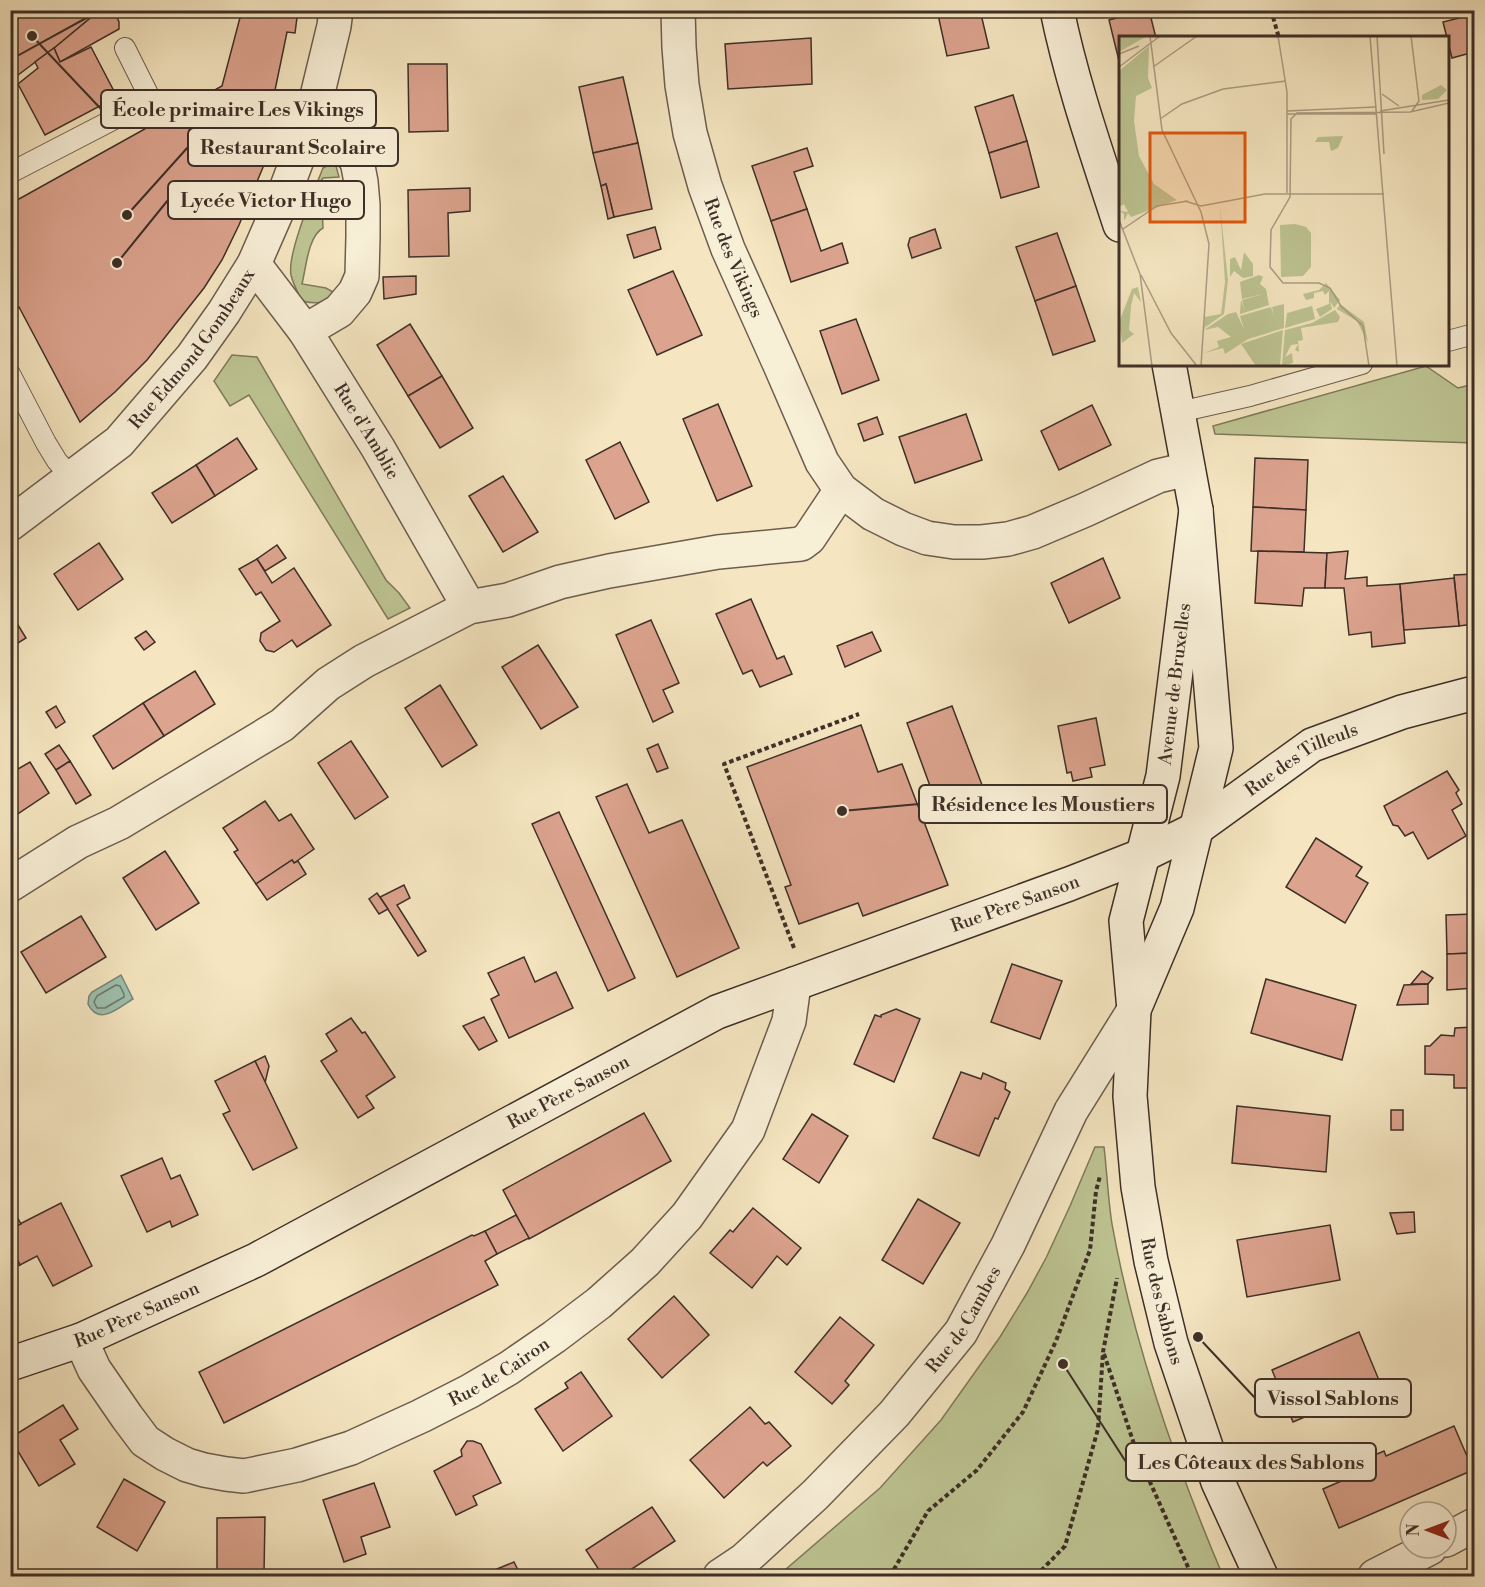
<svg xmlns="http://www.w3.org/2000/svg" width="1485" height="1587" font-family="'Libre Bodoni',serif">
  <rect width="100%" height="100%" fill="#f5e6c1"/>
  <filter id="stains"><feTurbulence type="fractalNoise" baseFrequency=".00333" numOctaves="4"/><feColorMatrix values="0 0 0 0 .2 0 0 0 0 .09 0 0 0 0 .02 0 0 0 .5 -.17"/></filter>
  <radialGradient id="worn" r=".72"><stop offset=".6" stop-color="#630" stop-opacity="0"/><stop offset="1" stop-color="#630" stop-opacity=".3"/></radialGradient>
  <g fill="#bdc492" stroke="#7e7a5c" stroke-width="1.5">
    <path d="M330 164 336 166 339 177 323 178 321 181 323 228C308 236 306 268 302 284L326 288 333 292C325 305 315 304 302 301 298 293 293 284 291 275 287 253 314 191 323 168Z"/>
    <path d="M232 355 257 357 386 580 399 593 410 608 388 619 249 395 230 406 214 381Z"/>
    <path d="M1426 366 1458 388 1474 384V443L1215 434 1213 426Z"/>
    <path d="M1095 1147H1104C1107 1172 1108 1199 1112 1224 1134 1346 1175 1463 1223 1576H778L880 1488 941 1420 1000 1337 1027 1293 1046 1258 1070 1206Z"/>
  </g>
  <path fill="#9dc0ae" stroke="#778678" stroke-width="1.5" d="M121 975 133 999C119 1007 99 1027 88 1004L89 996 92 992Z"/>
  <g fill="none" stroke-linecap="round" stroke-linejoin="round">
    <path stroke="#6e786a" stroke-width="1.5" d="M116 985 120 986 124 994V997L105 1008H97L94 1002 97 996Z"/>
  </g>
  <g fill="#dca38e" stroke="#3e2f27" stroke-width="1.5">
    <path d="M10 10H100L10 60Z"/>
    <path d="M100 10H114L119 22V29L60 62 54 48Z"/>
    <path d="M242 10H298L295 33 287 32 274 95H282L266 160 239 225 222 260 204 288 147 360 115 392 80 422 19 307 10 312V204L222 86Z"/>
    <path d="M504 10H544V13L504 14Z"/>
    <path d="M937 10H980L989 48 947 56Z"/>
    <path d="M1145 10H1149L1156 38H1120V65L1109 20Z"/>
    <path d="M96 13 54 48 10 81V60Z"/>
    <path d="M1471 15 1474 27V52L1452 58 1443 22Z"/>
    <path d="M811 38 812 84 728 89 725 44Z"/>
    <path d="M91 47 117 97 45 135 18 84 38 68 35 62 54 48 60 62Z"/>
    <path d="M408 64H447L448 131 409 132Z"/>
    <path d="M623 77 638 143 593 153 579 87Z"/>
    <path d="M1013 95 1027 141 989 153 975 107Z"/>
    <path d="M1027 141 1039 187 1001 198 989 153Z"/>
    <path d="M638 143 652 209 614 217 606 184 601 186 593 153Z"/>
    <path d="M807 148 813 166 794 172 807 209 771 221 752 166Z"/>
    <path d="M606 184 614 217 608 219 601 186Z"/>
    <path d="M470 188V211L448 213 449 256 409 257 408 190Z"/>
    <path d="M807 209 821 251 842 243 848 263 791 282 771 221Z"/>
    <path d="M655 227 661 249 634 258 627 235Z"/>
    <path d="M935 229 941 248 912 258 908 245 910 238Z"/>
    <path d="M1057 233 1076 286 1035 301 1016 247Z"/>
    <path d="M673 271 702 335 657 355 628 290Z"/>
    <path d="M416 276V294L384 299 383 277Z"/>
    <path d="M1076 286 1095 341 1053 355 1035 301Z"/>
    <path d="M856 319 879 380 842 394 820 331Z"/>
    <path d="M410 324 442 376 408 396 377 345Z"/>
    <path d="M442 376 473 428 440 448 408 396Z"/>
    <path d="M718 404 752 486 717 501 683 419Z"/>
    <path d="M1092 405 1111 445 1059 470 1041 431Z"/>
    <path d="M966 414 982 460 915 483 899 437Z"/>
    <path d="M877 417 883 434 864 441 858 424Z"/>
    <path d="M237 438 257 469 215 496 196 465Z"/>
    <path d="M620 442 649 502 615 519 586 460Z"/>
    <path d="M1255 458 1308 460 1306 510 1253 507Z"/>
    <path d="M196 465 215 496 172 523 152 493Z"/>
    <path d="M503 476 538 532 503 552 469 496Z"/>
    <path d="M1253 507 1306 510 1304 552 1251 551Z"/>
    <path d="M99 543 123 579 78 610 54 574Z"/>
    <path d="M277 545 286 558 265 571 257 559Z"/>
    <path d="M1258 551 1327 553 1325 588H1304L1302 606 1255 603Z"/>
    <path d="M1348 551 1345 579 1367 577V586L1400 584 1405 643 1372 647 1371 632 1349 635 1344 588H1325L1327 553Z"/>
    <path d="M1103 558 1120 598 1069 623 1051 583Z"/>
    <path d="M257 559 272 583 294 568 331 625 297 647 292 640 274 652 266 650 260 641 261 633 280 621 261 592 256 595 239 569Z"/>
    <path d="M1474 574V624L1459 626 1454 575Z"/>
    <path d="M1454 578 1459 626 1404 630 1400 584Z"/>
    <path d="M751 599 777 659 784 656 792 674 760 687 752 670 743 674 716 614Z"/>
    <path d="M10 612 26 638 10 648Z"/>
    <path d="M651 620 679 683 663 690 673 712 653 722 616 635Z"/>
    <path d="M146 631 155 642 144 650 135 638Z"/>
    <path d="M872 632 881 651 845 667 837 646Z"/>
    <path d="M538 645 578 707 541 729 502 667Z"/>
    <path d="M195 671 215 704 164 736 143 703Z"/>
    <path d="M440 685 477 745 442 767 405 708Z"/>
    <path d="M143 703 164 736 113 769 93 736Z"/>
    <path d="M56 706 65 722 56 728 46 712Z"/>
    <path d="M952 706 987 798 941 816 907 723Z"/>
    <path d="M1096 718 1105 765 1090 768 1092 777 1073 781 1071 772 1067 773 1058 726Z"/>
    <path d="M861 725 878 772 902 764 948 885 863 916 858 903 799 924 785 887 791 885 747 767Z"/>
    <path d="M351 741 388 797 355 819 318 763Z"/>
    <path d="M658 744 668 768 657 772 647 749Z"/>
    <path d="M59 745 70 761 56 770 45 754Z"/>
    <path d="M10 757 18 769 30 762 49 793 10 819Z"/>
    <path d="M70 761 91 795 76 804 56 770Z"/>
    <path d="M1447 771 1459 790 1456 793 1462 804 1452 810 1466 836 1428 859 1413 832 1405 836 1398 826 1393 825 1384 806Z"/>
    <path d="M627 784 649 833 682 820 739 948 677 977 596 797Z"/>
    <path d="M265 801 279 821 291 814 314 849 294 863 292 860 256 884 234 852 238 850 223 828Z"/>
    <path d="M559 812 635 978 608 991 532 824Z"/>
    <path d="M1316 838 1362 867 1356 876 1368 883 1345 923 1286 887Z"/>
    <path d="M165 851 199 903 156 930 123 878Z"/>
    <path d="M292 860 294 863 298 861 306 874 267 900 256 884Z"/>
    <path d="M404 885 410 898 397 905 426 951 418 956 380 897Z"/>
    <path d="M377 893 388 909 379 914 369 899Z"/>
    <path d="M1474 914V953L1447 954 1446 915Z"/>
    <path d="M81 916 106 957 46 993 21 952Z"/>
    <path d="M1474 953V988L1447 990V954Z"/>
    <path d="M524 957 535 982 556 972 573 1008 509 1038 491 999 499 995 488 973Z"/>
    <path d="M1012 964 1062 981 1040 1039 991 1022Z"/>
    <path d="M1422 971 1433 978 1428 984H1411Z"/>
    <path d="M1266 979 1356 1005 1342 1060 1251 1033Z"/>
    <path d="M1428 984V1004L1397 1005 1404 985Z"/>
    <path d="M896 1009 920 1019 894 1082 854 1064 875 1015 881 1017V1015Z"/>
    <path d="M484 1017 497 1041 479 1050 463 1026Z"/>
    <path d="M351 1018 362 1033 365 1032 395 1077 366 1096 374 1108 358 1118 321 1061 337 1051 326 1034Z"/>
    <path d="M1474 1027V1088H1454V1075L1425 1074V1046H1430L1441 1035 1454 1036 1455 1028Z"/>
    <path d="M265 1056 269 1066 265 1083 255 1061Z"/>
    <path d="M255 1061 297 1148 253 1170 223 1114 230 1111 215 1081Z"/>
    <path d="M961 1072 981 1079 983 1073 1006 1083 1005 1089 1010 1092 998 1119 995 1118 979 1156 933 1138Z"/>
    <path d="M1237 1106 1330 1116 1326 1172 1232 1163Z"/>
    <rect x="1391" y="1110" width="12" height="20"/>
    <path d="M644 1113 671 1161 529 1239 503 1190Z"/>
    <path d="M812 1114 848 1136 819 1183 783 1159Z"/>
    <path d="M162 1158 171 1179 180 1175 198 1215 172 1227 170 1221 147 1232 121 1176Z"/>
    <path d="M918 1199 960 1223 923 1284 882 1260Z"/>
    <path d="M61 1203 92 1266 53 1286 37 1256 20 1265 10 1246V1229Z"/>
    <path d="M12 1208 21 1224 10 1229V1209Z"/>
    <path d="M753 1208 801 1248 787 1265 777 1256 752 1288 710 1253 730 1230 733 1232Z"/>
    <path d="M1414 1212 1415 1232 1397 1234 1390 1213Z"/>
    <path d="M516 1215 529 1238 497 1254 485 1231Z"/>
    <path d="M1330 1225 1340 1280 1247 1297 1237 1240Z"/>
    <path d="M485 1231 497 1254 485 1261 498 1285 224 1423 199 1372 472 1235 474 1236Z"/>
    <path d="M10 1246 20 1265 10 1270Z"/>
    <path d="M674 1296 709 1335 662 1378 628 1339Z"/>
    <path d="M840 1317 874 1345 845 1381 849 1385 832 1404 795 1372Z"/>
    <path d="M1359 1332 1381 1385 1293 1422 1272 1370Z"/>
    <path d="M581 1372 612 1416 563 1451 535 1409 568 1388 565 1383Z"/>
    <path d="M63 1405 78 1429 60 1440 75 1464 39 1486 10 1438Z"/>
    <path d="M750 1407 765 1424 769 1422 791 1446 767 1466 763 1462 724 1498 690 1460Z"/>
    <path d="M1454 1426 1473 1470 1339 1528 1323 1489 1367 1470 1363 1460 1384 1451 1386 1456Z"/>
    <path d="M467 1441H473L481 1444 501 1483 473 1496 477 1505 456 1515 434 1471 462 1456 461 1450Z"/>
    <path d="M1362 1458 1367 1470 1342 1481 1336 1468Z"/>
    <path d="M124 1479 165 1502 137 1551 97 1527Z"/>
    <path d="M374 1483 390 1527 361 1537 366 1554 344 1562 323 1500Z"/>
    <path d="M652 1507 675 1541 621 1576H603L586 1550Z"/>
    <path d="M265 1517 264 1573 217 1574V1518Z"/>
    <path d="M514 1562 521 1576H480Z"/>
  </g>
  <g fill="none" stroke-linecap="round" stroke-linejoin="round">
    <g stroke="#6c5d4e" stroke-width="22">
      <g id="lane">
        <path d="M10 173 151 100 125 48"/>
        <path d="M1448 341 1474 334"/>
        <path d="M10 374 46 443 57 461 72 478"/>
        <path d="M1179 412 1250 396 1362 364"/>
      </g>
    </g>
    <g stroke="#6c5d4e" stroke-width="36">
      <g id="street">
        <path id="s1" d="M678 10 679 47 682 85 690 133 705 186 728 249 780 365 822 462 841 490 873 514 903 529 927 538 954 542H982L1008 539 1033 532 1085 510 1158 476 1188 469"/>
        <path id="s2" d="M254 264 305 331 378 448 469 607"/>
        <path d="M305 331 339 311 355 292 362 276 363 237V205L361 182 357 161 347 149 335 139 310 125"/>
        <path id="s3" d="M10 524 119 442 192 357 224 312 254 264 282 200 310 125 334 26 336 10"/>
        <path d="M10 885 78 842 119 823 282 725 328 684 364 661 469 607 508 600 560 582 609 571 718 552 801 544 809 538 841 490"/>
        <path id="s4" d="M81 1340 94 1369 127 1417 145 1441 165 1454 187 1465 204 1470 226 1474 244 1476 297 1465 351 1448 421 1416 470 1391 509 1368 554 1337 599 1303 645 1262 687 1216 748 1130 789 1021 794 984"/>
        <path d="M1446 1540 1474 1525"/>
        <path id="s5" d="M720 1576 744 1560 815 1495 894 1414 961 1332 1008 1245 1071 1111 1134 1010"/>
        <path d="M1375 1576 1430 1548"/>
      </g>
    </g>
    <g stroke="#3e2f27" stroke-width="36">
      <g id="secondary">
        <path d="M1057 10C1072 83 1097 154 1120 225"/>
        <path id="s6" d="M1196 510 1163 776 1126 921 1134 1010 1130 1096 1138 1187 1151 1261 1171 1343 1218 1482 1261 1576"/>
        <path d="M1136 1005 1177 908 1216 748 1196 510 1169 364"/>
        <path id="s7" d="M10 1364 81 1340 256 1260 717 1012 1069 884 1143 855 1196 829 1312 745 1402 712 1474 693"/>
      </g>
    </g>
    <g stroke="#3e2f27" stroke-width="4" stroke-dasharray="4.5 3" stroke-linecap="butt">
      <path d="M1271 10 1279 38"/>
      <path d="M794 948 724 764 859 714"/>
      <path d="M1104 1354 1137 1453 1192 1576"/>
      <path d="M890 1576 928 1511 977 1470 1023 1412 1056 1341 1090 1250 1096 1191 1100 1176"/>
      <path d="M1036 1576 1065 1546 1098 1429 1103 1352 1117 1278"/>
    </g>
    <use href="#lane" stroke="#f8efd7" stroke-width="20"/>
    <use href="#street" stroke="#f8efd7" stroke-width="33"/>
    <use href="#secondary" stroke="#f8efd7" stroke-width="33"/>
  </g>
  <g text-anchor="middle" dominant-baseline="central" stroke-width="4.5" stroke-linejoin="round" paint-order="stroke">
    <g font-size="18" fill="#3e2f27" stroke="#f8efd7">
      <text stroke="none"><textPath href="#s1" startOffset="256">Rue des Vikings</textPath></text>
      <text stroke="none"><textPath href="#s3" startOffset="255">Rue Edmond Gombeaux</textPath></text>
      <text stroke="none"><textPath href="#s2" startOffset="202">Rue d'Amblie</textPath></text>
      <text transform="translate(1175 684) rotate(-83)">Avenue de Bruxelles</text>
      <text stroke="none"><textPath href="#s7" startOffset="1431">Rue des Tilleuls</textPath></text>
      <text stroke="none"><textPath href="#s7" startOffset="1108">Rue Père Sanson</textPath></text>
      <text stroke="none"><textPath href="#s7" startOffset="622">Rue Père Sanson</textPath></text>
      <text stroke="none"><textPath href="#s6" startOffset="801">Rue des Sablons</textPath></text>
      <text stroke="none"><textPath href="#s7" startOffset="136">Rue Père Sanson</textPath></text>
      <text stroke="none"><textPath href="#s5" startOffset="356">Rue de Cambes</textPath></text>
      <text stroke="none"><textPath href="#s4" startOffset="504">Rue de Cairon</textPath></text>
    </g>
  </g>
  <g transform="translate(1119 36)">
    <rect width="330" height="330" fill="#f5e6c1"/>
    <path d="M0 0H28L0 16ZM30 10 29 42 33 52 17 60 15 85 20 120 35 148 58 164 12 181 9 177 5 185V178L0 175 9 176 5 168 0 171V35ZM322 49 328 54 319 63 303 64V59ZM224 100 219 112 212 115 210 106H196L199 101ZM101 170 109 244 105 278 85 292 86 281 102 278 106 246ZM176 188 187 191 192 197V231L184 240 162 241 161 189ZM125 216 134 228V240L124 242 115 235 111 241V223L116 221 122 234ZM140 239 144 241 141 248 147 253 150 269 121 278 122 264 126 276 123 264 144 258 123 263 121 246ZM207 247 221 264 215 272 211 265 213 273 201 281 197 273 210 268V255L206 259 204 255 195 257V262L187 264 184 258 200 254ZM19 251 22 266 15 257 12 270 10 294 15 298 3 307 0 286 13 253ZM165 268V292L129 303 106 318 104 312 85 317 100 311 98 305 112 301 99 291 85 294 109 278 117 276 125 293 121 280 152 271 155 280 153 271ZM221 268 245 286 249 307 238 285 218 273ZM193 270 196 283 166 292 168 277ZM216 274 221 281 219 286 182 292 184 304 179 305 180 316 176 314 179 308 172 309 166 321 173 317 174 327 163 330 166 294 193 287ZM164 294 161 330H137L122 308Z" fill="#bdc492"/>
    <path fill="none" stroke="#ac9d83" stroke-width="1.5" d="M31 0 43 94 82 176 90 208 82 330M159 0 168 56V157M251 0 278 330M258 0 265 118M292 0 300 65 293 75M0 18 20 10M0 31 41 0M34 31 78 0M263 58 280 70M168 75 256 71M261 75 330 64M168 78H257M41 83 63 68 104 53 167 45M66 165 82 170 146 158H265M0 184 21 238 33 330M4 193 38 170 69 165M330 237V264M22 239 52 297 78 330M250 330 244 290 222 270 211 252 200 247H164L151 231 152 194 171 161 172 83 178 77 291 76 330 67"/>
    <path fill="#e0570d" fill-opacity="0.15" stroke="#e0570d" stroke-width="3" d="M31 97H126V186H31Z"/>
    <rect width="330" height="330" fill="none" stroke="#3e2f27" stroke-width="3"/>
  </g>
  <path fill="none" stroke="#3e2f27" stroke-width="2" d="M32 36L101 109M127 215L188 147M117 263L168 200M842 811L919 804M1198 1337L1255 1398M1063 1364L1126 1462"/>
  <g fill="#3e2f27" stroke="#f8efd7" stroke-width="2">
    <circle cx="32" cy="36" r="6"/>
    <circle cx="127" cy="215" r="6"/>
    <circle cx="117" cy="263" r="6"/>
    <circle cx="842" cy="811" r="6"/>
    <circle cx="1198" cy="1337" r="6"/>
    <circle cx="1063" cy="1364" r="6"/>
  </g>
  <g fill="#f8efd7" stroke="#3e2f27" stroke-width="2">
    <rect x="101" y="90" width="275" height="38" rx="6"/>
    <rect x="188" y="128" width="210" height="38" rx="6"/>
    <rect x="168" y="181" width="196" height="38" rx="6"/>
    <rect x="919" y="785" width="248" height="38" rx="6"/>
    <rect x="1255" y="1379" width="156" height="38" rx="6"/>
    <rect x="1126" y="1443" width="250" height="38" rx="6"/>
  </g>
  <g font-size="20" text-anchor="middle" font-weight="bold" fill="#3e2f27">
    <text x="238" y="116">École primaire Les Vikings</text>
    <text x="293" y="154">Restaurant Scolaire</text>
    <text x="266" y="207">Lycée Victor Hugo</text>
    <text x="1043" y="811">Résidence les Moustiers</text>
    <text x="1333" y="1405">Vissol Sablons</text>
    <text x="1251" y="1469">Les Côteaux des Sablons</text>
  </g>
  <rect width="1485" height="1587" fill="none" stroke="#f5e6c1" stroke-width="36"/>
  <rect x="12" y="12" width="1461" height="1563" fill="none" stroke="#3e2f27" stroke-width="3"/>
  <rect x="18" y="18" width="1449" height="1551" fill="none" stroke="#3e2f27" stroke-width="1.5"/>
  <g transform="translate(1428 1530) rotate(270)"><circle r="28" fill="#f8efd7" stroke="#aea291" stroke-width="1.5"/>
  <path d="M0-4.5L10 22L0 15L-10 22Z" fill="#8f2418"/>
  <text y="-9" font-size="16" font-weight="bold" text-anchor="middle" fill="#3e2f27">N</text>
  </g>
  <rect width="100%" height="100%" filter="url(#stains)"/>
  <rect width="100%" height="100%" fill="url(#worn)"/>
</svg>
